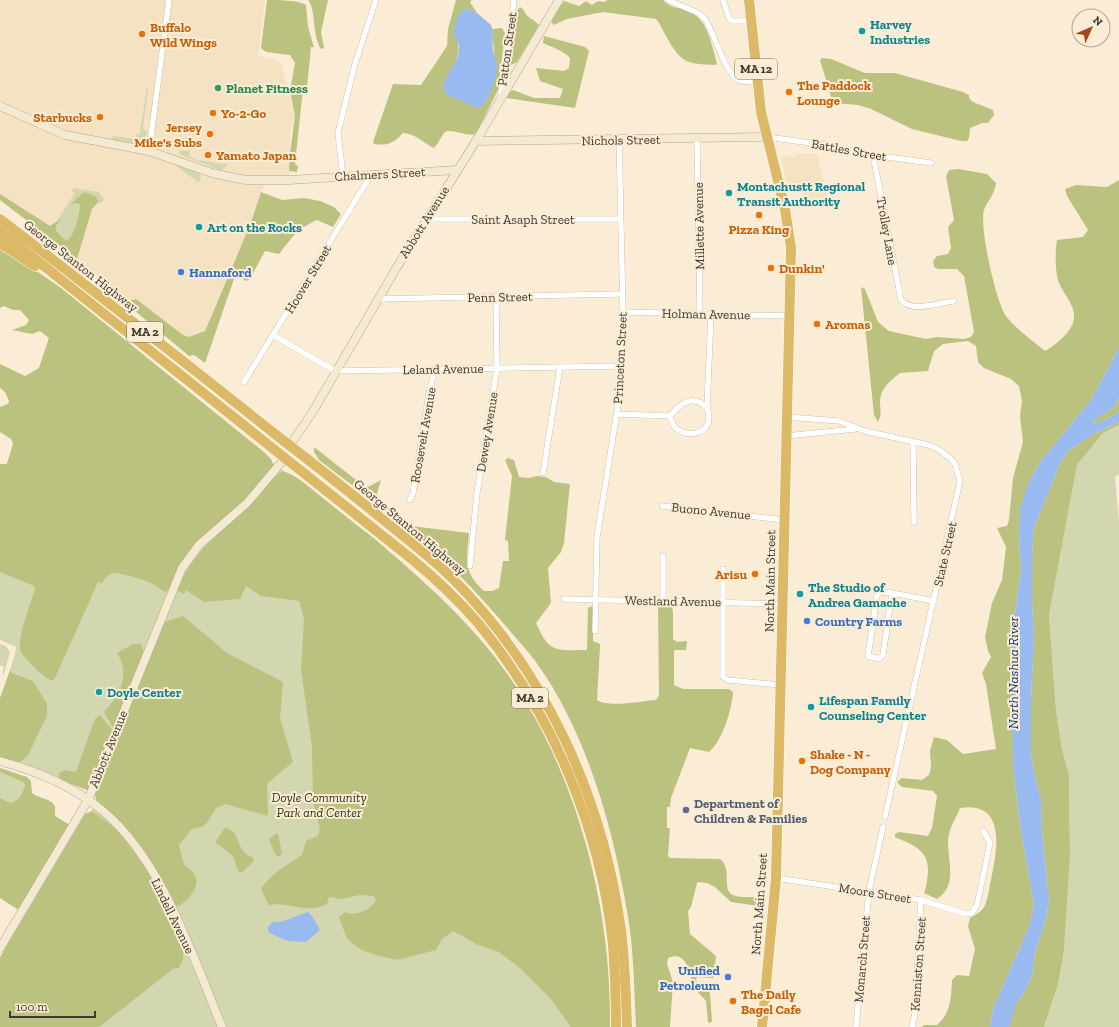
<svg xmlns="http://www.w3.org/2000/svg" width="1119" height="1027" font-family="'Zilla Slab',serif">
  <rect width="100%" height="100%" fill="#fbedd5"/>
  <g fill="#f4e2c2">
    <path d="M0 0H265L258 56 274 59 281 63 295 116 290 132 289 180 267 181 261 192 250 225 194 355 0 196Z"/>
    <path d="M797 154H817L829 203 807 204 804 202 802 191H799L797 184 786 181 781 157 797 156Z"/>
  </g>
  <g fill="#d2d7af">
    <path d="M147 87 148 88 143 128 147 133 145 141 139 144 112 140 113 136 135 139 136 135 140 133Z"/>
    <path d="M180 150 190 151 189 156 197 160 225 164 227 162V165L223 169 220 170 179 154Z"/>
    <path d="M176 164 198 172 201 176 199 183 175 165Z"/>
    <path d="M73 188 99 192 104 199 101 203 98 204 99 201 95 196 72 204 76 203 80 204C79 215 76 232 69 240L64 239 56 231V226L61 219 57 221 75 193 72 191Z"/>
    <path d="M62 299 295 480 600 1027H0V963L92 810 97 796 87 790 44 772 0 757 21 676 12 673 10 670 16 650V647L0 640V572L32 584 35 589 21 636 58 587 0 484Z"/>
    <path d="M1119 425V475L1115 476 1119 524V1027H1044L1058 984 1064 951 1070 857 1069 775 1062 749 1056 710 1049 615 1077 465 1103 433Z"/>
    <path d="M0 644 6 646 10 652 4 674 2 673 4 667 0 665Z"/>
    <path d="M0 772 23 782 25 785C22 794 20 800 11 803L0 798Z"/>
  </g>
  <g fill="#bbc27f">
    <path d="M267 0C278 0 298 0 306 5L308 27 314 47H311L307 88 303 89 295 164 298 166 297 172 289 171 290 153 295 116 290 91 295 63 290 55 266 52 261 48Z"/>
    <path d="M308 0H328L321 32 324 48 321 49C312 36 316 8 308 0Z"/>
    <path d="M456 0H472L470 2 477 13 466 9 455 35C465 54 452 66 444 83L486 101 496 73 492 29 502 28 505 33 498 90 476 134C467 137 451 128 445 132 441 136 439 143 434 148 423 143 415 133 403 133 394 143 388 146 374 144L373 142 393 84 421 85 447 46 448 29Z"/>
    <path d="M607 0H663C670 8 677 7 686 10 708 18 711 43 717 63L716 65C686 64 681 63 666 36 662 30 661 24 656 19L603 12 567 19 554 25 552 23 551 20 564 1 579 6 586 1 592 5 598 1 605 2Z"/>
    <path d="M520 7 523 9C527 19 533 18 539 25L517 62 511 65 510 56 516 12Z"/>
    <path d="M544 36 585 47 589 51 575 108 506 98 508 93 513 90 534 98H560L563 89 540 81 536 68 564 71 569 68 570 58C563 50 553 48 543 43Z"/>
    <path d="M822 58 831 59 865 73H895L963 92 969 95V98L973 102 993 110 994 115 988 123H982L970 128 969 138 967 141H961L912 129 871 109 858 105 833 103 820 60Z"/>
    <path d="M958 169 987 174 996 183C994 197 988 199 984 210 979 227 996 302 1006 316 1017 330 1032 340 1045 351 1057 344 1076 329 1074 314 1073 303 1063 293 1059 283 1055 274 1055 250 1057 240L1083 237 1088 230 1067 196 1065 189 1076 185 1107 187 1119 180V348L1091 400 1040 462 1030 480 1019 538 1021 569 1013 629V763L1020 825 1034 904 1030 924 993 1009 990 1027H922L924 1025H937C951 1013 951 998 952 980L957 975 969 976 975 949 968 926 970 918C975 915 981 912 984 907 988 900 989 888 991 880 997 850 1007 801 960 808 957 816 951 825 949 834 944 854 961 883 937 899L924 893C927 886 927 880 928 872 929 850 913 845 895 837V834L899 832 928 836 932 828 937 796 933 791 902 787 897 782 902 778 922 780 929 775 931 767 930 751 934 737 947 740 963 754 996 749 986 684 982 673 991 657 988 651 985 637 992 603 1002 580 1006 547 997 528 1007 526 1009 520 1013 478 1023 442 1020 416 1022 401 1019 386 1011 379 984 368 978 362 976 346 968 341 943 344 934 351 928 371 900 373C891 380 880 389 880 401 880 409 882 414 878 422L874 415 861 287 865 289 878 322 889 331 926 339 937 337 964 339 971 337 974 332 964 276 957 269H938L934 267 933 261 937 256 948 254 951 248 948 227 954 220 946 176 949 170Z"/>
    <path d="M84 192 95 196 99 201 92 209 77 259 0 200V194L50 226 62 218 56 226V231L64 239 68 240C76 232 79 215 80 204L76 203 71 204Z"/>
    <path d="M261 192 282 200 304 198 320 201 334 207 341 214 333 227 317 220C295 230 293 237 279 254L265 251 250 279 246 281 238 276 234 279 205 363 194 355 189 356 129 306V301L136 299 183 335 189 337 205 331 250 225Z"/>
    <path d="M0 247 12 254 61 288 265 453 271 459 274 467 255 490 222 522 166 592C160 590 158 587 153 584 149 581 118 572 113 573 107 574 105 579 102 583L98 582 55 678 52 681C44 677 39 672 33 666 29 662 24 657 21 652 16 639 31 603 35 589L34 586 0 572V464H7L13 444 11 439 0 432V407L8 404 9 401 5 392 0 388V364L25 376 39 368 49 338 40 331 32 334 12 330 26 325 29 320 20 310H13L4 306 0 308Z"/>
    <path d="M1119 398V412L1109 418 1095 424 1093 421 1114 407Z"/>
    <path d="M1119 422V425L1103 433 1077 465 1049 615 1056 710 1062 749 1069 775 1070 857 1064 951 1058 984 1044 1027H1003L1004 1018 1024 993 1032 975 1035 952 1046 919 1049 901 1042 834 1041 800 1034 774 1031 756V699L1034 636 1032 602V553L1034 527 1060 463 1068 451 1090 436Z"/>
    <path d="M314 447 365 487 370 486 381 480 376 497 411 526 469 533C467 560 462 571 484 591H492L499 588 503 561H509L508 541 505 540 512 476 505 460 508 458 514 460 519 477 529 478 537 476 546 477 554 482 570 484 564 543 561 552 548 568 551 603 536 623C550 654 555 650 587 650L588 608 591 606 593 609V641L600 644V647L597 700C609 708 642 701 656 700L659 696 658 607 660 605 672 606 673 613V639L677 642 687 641 686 650H675L674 652V685L683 689H729L733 692C732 710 722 741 709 752L690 748 671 798 670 807H667V828H670L668 856 670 858 720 859C733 869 721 890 733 895 743 899 754 895 764 899L765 907 731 902 715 887 707 883 698 882 697 883 691 907 688 911 690 934 716 956 713 978 697 977 696 980 698 985 709 990 710 993 712 1021 710 1023 708 1022 706 1001C703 997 698 993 695 989 689 977 689 949 668 958L667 964 673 982 670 1027H636C634 988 634 949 627 911 613 828 587 734 538 665 530 653 519 642 510 631 493 611 475 591 457 573 415 531 366 496 319 460L314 452Z"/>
    <path d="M283 471C298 476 310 488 323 498 340 512 358 526 376 540 412 571 448 602 479 638 569 740 612 894 610 1027H571L551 999 520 968 499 952 476 944 453 931 442 939 436 950 397 960 376 955 361 950 347 939 339 917 345 912C356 917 369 911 376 900L374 896 360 895 342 899 329 897 327 904C308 915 288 901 269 905L261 889C270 874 287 865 302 855L306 841 318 836 320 829 313 802 312 747 301 670 304 619 299 601 261 596 246 586 240 599 204 602 186 590 184 594 177 590C194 549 221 534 251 504 261 494 271 478 283 471Z"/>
    <path d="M183 616 227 653 283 682 280 718 293 762 267 784 268 816 225 804 216 808 207 823 202 827 192 829 179 845C181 851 182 858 184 864 186 868 191 869 193 872 203 886 189 899 179 906H176C161 877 144 846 122 823 114 815 96 806 95 795L164 622Z"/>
    <path d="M133 644H141L144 653 115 728 112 726 104 712C120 695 131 675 117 653Z"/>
    <path d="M10 670 12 673 33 681 47 704V716L28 755 19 763 0 757V698Z"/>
    <path d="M100 715 113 731 89 787 87 790 60 780 59 773 65 770 75 772 77 769 95 719Z"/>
    <path d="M0 768 27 777 31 781 32 793C39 799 49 797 55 806V816L70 825 21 907 17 909 0 898V798L11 803C20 800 22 794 25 785L23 782 0 772Z"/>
    <path d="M92 811C100 817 109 823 116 830 137 851 188 930 183 959 182 962 180 965 179 968L173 969 99 1027H0V957L85 814Z"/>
    <path d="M225 828C238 830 237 844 244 852 247 856 250 856 254 858L253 862 241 873 238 871 233 856 215 842Z"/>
    <path d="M275 834H278L282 853 279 857 275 854 269 840Z"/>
  </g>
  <path fill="#efe5c0" d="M58 175 64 179 46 205 51 209 44 210 37 206 38 204 41 206 57 183 54 180H57Z"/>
  <g fill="#98baf1">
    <path d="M466 9 477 13 491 25C494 33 492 42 493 51 494 55 496 59 497 63 498 73 489 105 478 108L447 95 443 87C445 73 459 63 459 49 460 44 457 41 455 37 452 28 457 12 466 9Z"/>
    <path d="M1119 348V398L1114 407 1093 421 1095 424 1109 418 1119 412V422L1090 436 1068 451 1060 463 1034 527 1032 553V602L1034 636 1031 699V756L1034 774 1041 800 1042 834 1049 901 1046 919 1035 952 1032 975 1024 993 1004 1018 1003 1027H990L993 1009 1030 924 1034 904 1020 825 1013 763 1011 684 1013 628 1021 569 1019 538 1020 508 1030 480 1040 462 1091 400Z"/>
    <path d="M308 912 312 916 320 930 306 942 288 941 269 933 268 927 273 922H280Z"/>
  </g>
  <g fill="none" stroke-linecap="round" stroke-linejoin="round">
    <path stroke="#98baf1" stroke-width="10" d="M1004 1027 1011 1002"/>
    <g stroke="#b3a68f" stroke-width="6">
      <g id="street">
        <path d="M668 0 698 13 705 19C715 34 724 73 739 80 745 83 752 82 758 81"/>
        <path d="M723 0 729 18 732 21H752"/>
        <path d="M500 97 505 74 514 0"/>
        <path d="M767 137 819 144 873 155 931 163"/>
        <path d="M697 138 700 314"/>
        <path d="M149 151 169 0"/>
        <path d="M873 155 901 300C912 313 938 303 954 301"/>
        <path d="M343 176 338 133 355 64 376 0"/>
        <path d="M426 219H620"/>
        <path d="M378 299 622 294"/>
        <path d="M623 312 790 316"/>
        <path d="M273 335 335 371 622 366"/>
        <path d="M244 382 371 175"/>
        <path d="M707 408C693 393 680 404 670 416 674 443 719 438 707 408L711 314"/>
        <path d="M617 414 670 416"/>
        <path d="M787 417 839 421 865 431 928 445 938 449 950 458 955 464 960 481 885 817"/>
        <path d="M786 436 855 429"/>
        <path d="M913 442 914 522"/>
        <path d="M543 473 560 367"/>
        <path d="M410 500 413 493 429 393 435 369"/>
        <path d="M662 506 784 520"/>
        <path d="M663 556V601"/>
        <path d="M470 566 477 493 497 368 496 297"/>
        <path d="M723 569V677L728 680 780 685"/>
        <path d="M892 593 880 592 877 595 868 656 879 659 883 655 892 593 934 601"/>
        <path d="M564 599 782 604"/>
        <path d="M595 631 597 537 622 380 623 312 619 139"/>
        <path d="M776 878 921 900 966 914 972 913 977 905 990 843 983 831"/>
        <path d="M856 1027 869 891 883 827"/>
        <path d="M912 1027 915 1013 921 900"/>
      </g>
    </g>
    <g stroke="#b3a68f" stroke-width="9">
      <g id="secondary">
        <path d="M0 106 65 135 149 151 212 173 245 180H289L457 170"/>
        <path d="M476 141 767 137"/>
        <path d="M290 445 312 413 397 267 476 141 559 0"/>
        <path d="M0 761C37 771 73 786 103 811 162 860 193 957 222 1027"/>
        <path d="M0 948 88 800 182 568 199 545 247 503 285 458"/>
      </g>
    </g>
    <g stroke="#fff" stroke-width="11">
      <g id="highway">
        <path d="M749 0 761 112 785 209 791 248 776 878 762 1027"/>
        <path d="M0 219C94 291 187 364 280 438 314 464 348 491 381 518 405 538 430 556 451 577 546 671 603 799 621 930 625 962 626 995 627 1027"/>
        <path d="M0 231 413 560C436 579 458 600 478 623 552 712 601 830 613 945 615 972 616 1000 616 1027"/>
        <path d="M0 243 35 266"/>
      </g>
    </g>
    <use href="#street" stroke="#fff" stroke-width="5.5"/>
    <use href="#secondary" stroke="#f4ead1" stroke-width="8"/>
    <use href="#highway" stroke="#dcb967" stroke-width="10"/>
  </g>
  <g fill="#0f9aa8" stroke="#fbedd5" stroke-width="1.5">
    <circle cx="862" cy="31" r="4"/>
    <circle cx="729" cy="193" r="4"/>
    <circle cx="199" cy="227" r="4"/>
    <circle cx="800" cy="594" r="4"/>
    <circle cx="99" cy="692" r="4"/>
    <circle cx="811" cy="707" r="4"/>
  </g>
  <g fill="#e8710a" stroke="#fbedd5" stroke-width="1.5">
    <circle cx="142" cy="34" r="4"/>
    <circle cx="789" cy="92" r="4"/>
    <circle cx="213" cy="113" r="4"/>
    <circle cx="100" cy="117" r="4"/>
    <circle cx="210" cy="134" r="4"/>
    <circle cx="208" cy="155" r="4"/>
    <circle cx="759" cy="215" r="4"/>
    <circle cx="771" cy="268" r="4"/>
    <circle cx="817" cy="324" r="4"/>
    <circle cx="755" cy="574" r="4"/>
    <circle cx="802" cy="761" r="4"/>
    <circle cx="733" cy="1001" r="4"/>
  </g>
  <circle fill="#2e9e5b" stroke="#fbedd5" stroke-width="1.5" cx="218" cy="88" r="4"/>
  <g fill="#3f7fe0" stroke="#fbedd5" stroke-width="1.5">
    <circle cx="181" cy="272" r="4"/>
    <circle cx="807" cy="621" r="4"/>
    <circle cx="728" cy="977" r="4"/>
  </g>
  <circle fill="#5c6f8a" stroke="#fbedd5" stroke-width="1.5" cx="686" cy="810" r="4"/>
  <g text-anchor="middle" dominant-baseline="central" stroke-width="4" stroke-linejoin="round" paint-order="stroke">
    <g fill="#fbedd5" stroke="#777062" stroke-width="1">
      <rect x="735" y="59" width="42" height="20" rx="3"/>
      <rect x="127" y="322" width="36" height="20" rx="3"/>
      <rect x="512" y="688" width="36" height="20" rx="3"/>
    </g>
    <g font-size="12" font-weight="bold" fill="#3f3a30">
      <text x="756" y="69">MA 12</text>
      <text x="145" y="332">MA 2</text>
      <text x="530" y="698">MA 2</text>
    </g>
    <g font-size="13" font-weight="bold" fill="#0d838f" stroke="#fbedd5" text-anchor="start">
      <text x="870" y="24">Harvey<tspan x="870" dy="15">Industries</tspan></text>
      <text x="737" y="186">Montachustt Regional<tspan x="737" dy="15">Transit Authority</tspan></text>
      <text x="207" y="227">Art on the Rocks</text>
      <text x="808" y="587">The Studio of<tspan x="808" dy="15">Andrea Gamache</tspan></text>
      <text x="107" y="692">Doyle Center</text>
      <text x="819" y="700">Lifespan Family<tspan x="819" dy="15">Counseling Center</tspan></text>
    </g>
    <g font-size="13" font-weight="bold" fill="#c56008" stroke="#fbedd5" text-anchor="start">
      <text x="150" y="27">Buffalo<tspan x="150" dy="15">Wild Wings</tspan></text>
      <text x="797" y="85">The Paddock<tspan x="797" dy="15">Lounge</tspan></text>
      <text x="221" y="113">Yo-2-Go</text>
      <text x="92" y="117" text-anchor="end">Starbucks</text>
      <text x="202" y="127" text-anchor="end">Jersey<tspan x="202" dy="15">Mike's Subs</tspan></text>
      <text x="216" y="155">Yamato Japan</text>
      <text x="759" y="229" text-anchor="middle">Pizza King</text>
      <text x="779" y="268">Dunkin'</text>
      <text x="825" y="324">Aromas</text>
      <text x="747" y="574" text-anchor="end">Arisu</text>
      <text x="810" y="754">Shake - N -<tspan x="810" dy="15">Dog Company</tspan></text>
      <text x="741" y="994">The Daily<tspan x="741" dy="15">Bagel Cafe</tspan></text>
    </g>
    <g font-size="13" fill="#3f3a30" stroke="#fbedd5">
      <text transform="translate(507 49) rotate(-82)">Patton Street</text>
      <text transform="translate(621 140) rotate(-1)">Nichols Street</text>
      <text transform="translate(849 150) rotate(10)">Battles Street</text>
      <text transform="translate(380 174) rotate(-3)">Chalmers Street</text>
      <text x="523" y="219">Saint Asaph Street</text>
      <text transform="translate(424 222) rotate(-58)">Abbott Avenue</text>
      <text transform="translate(699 226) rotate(-91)">Millette Avenue</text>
      <text transform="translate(887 231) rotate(80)">Trolley Lane</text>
      <text transform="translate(81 266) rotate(38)">George Stanton Highway</text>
      <text transform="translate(308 279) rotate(-59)">Hoover Street</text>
      <text transform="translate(500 297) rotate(-1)">Penn Street</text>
      <text transform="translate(706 314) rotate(1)">Holman Avenue</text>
      <text transform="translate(620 358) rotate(-87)">Princeton Street</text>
      <text transform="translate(443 369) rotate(-1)">Leland Avenue</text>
      <text transform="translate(487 432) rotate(-81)">Dewey Avenue</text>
      <text transform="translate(423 435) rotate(-80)">Roosevelt Avenue</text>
      <text transform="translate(711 511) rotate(6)">Buono Avenue</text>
      <text transform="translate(410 527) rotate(40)">George Stanton Highway</text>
      <text transform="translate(945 554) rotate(-77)">State Street</text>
      <text transform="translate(770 581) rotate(-89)">North Main Street</text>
      <text transform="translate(673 601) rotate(1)">Westland Avenue</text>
      <text transform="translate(108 749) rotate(-68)">Abbott Avenue</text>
      <text transform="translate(875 893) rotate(9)">Moore Street</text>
      <text transform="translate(759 904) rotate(-86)">North Main Street</text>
      <text transform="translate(173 916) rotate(64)">Lindell Avenue</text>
      <text transform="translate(862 959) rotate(-85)">Monarch Street</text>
      <text transform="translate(918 964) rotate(-86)">Kenniston Street</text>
    </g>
    <g font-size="13" font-weight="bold" fill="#27864d" stroke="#fbedd5" text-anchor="start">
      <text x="226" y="88">Planet Fitness</text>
    </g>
    <g font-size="13" font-weight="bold" fill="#366cbe" stroke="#fbedd5" text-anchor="start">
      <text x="189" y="272">Hannaford</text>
      <text x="815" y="621">Country Farms</text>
      <text x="720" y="970" text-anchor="end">Unified<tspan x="720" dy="15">Petroleum</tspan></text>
    </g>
    <g font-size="13" font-style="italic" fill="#2e3013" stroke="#fbedd5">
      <text x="319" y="797">Doyle Community<tspan x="319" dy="15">Park and Center</tspan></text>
    </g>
    <g font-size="13" font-weight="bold" fill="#4e5e75" stroke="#fbedd5" text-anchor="start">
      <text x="694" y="803">Department of<tspan x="694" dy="15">Children &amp; Families</tspan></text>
    </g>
    <g font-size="14" font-style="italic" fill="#103575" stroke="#fbedd5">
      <text transform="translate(1013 673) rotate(-90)">North Nashua River</text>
    </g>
  </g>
  <g transform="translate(1091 28) rotate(45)"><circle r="19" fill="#fbedd5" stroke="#b0a593"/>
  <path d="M0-3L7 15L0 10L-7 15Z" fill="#a94319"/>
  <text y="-6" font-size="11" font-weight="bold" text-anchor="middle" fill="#3f3a30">N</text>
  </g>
  <path d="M10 1011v6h85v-6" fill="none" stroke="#3f3a30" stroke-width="2"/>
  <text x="16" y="1011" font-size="12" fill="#3f3a30" stroke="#fbedd5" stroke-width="3" paint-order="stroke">100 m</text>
</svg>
